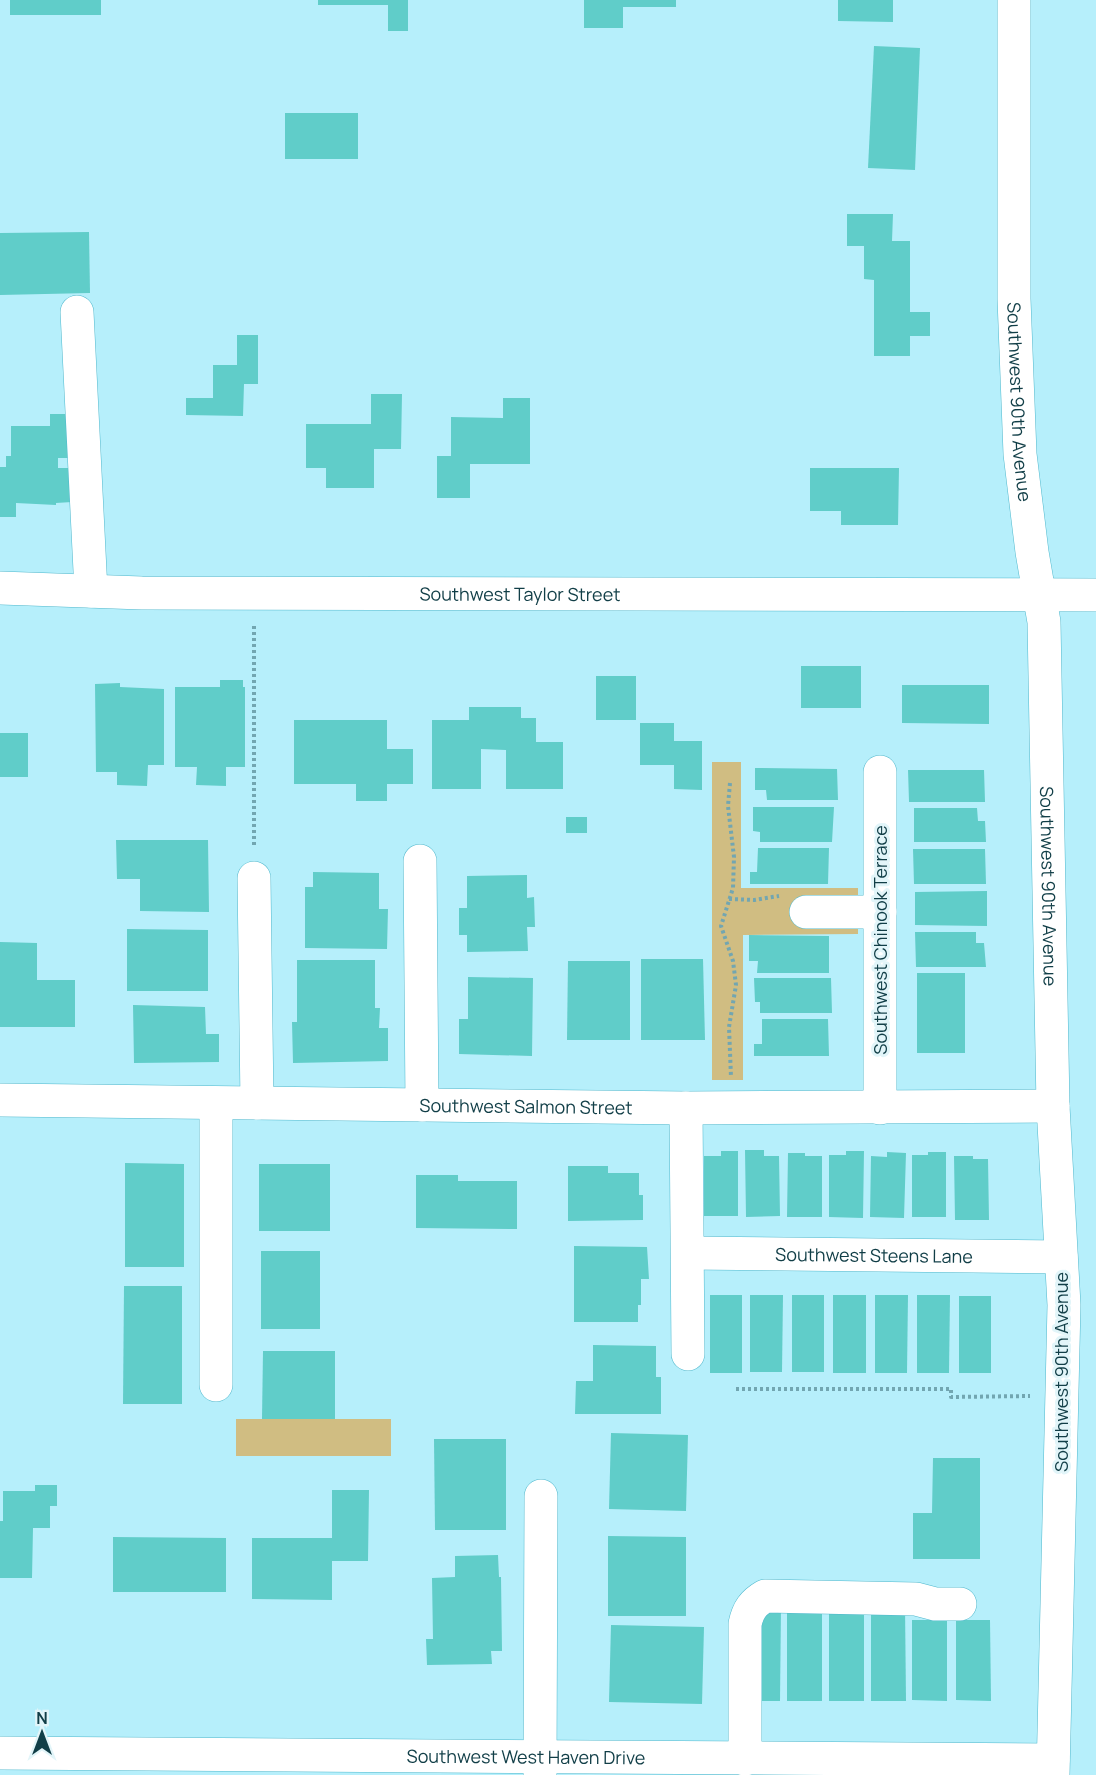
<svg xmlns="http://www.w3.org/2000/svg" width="1096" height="1775" font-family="Manrope,sans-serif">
  <rect width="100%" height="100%" fill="#b6effb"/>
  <g fill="#d0bd82">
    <path d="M712 762H741V888H858V934L743 935V1080H712Z"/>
    <rect x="236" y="1419" width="155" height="37"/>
  </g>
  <g fill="#60cdc9">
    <rect x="10" y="0" width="91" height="15"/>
    <path d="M318 0H408V31H388V5H318Z"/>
    <path d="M584 0H676V7H623V28H584Z"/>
    <path d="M838 0H893V22L838 21Z"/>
    <path d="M874 46 920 48 915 170 868 168Z"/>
    <rect x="285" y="113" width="73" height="46"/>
    <path d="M847 214H893L892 241H910V312H930V336H910V356H874V280L864 279V246H847Z"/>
    <path d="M89 232 90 293 0 295V233Z"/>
    <path d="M237 335H258V384H244L243 416 186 415V398H213V365H237Z"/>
    <path d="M371 394H402L401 449H374V488H326V468H306V424H371Z"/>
    <path d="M503 398H530V464H470V498H437V456H451V417L503 418Z"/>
    <path d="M50 414H72V458H58V468H72V502L56 503V505L16 503V517H0V467H6V456H11V426H50Z"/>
    <path d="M810 468H899L898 525H841V511H810Z"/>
    <rect x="801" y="666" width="60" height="42"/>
    <rect x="596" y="676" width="40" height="44"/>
    <path d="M220 680H243V687H245V767H226V786L196 785 197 767H175V687H220Z"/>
    <path d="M120 683V687L164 689V765H148L147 786 117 785V772H96L95 684Z"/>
    <path d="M902 685H989V724L902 723Z"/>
    <path d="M469 707H521V718H536V742H563V789H506V750L481 749V789H432V720H469Z"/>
    <path d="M294 720H387V749H413V784H387V801H356V784H294Z"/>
    <path d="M640 723H674V741H702V790L674 789V765H640Z"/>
    <rect x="0" y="733" width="28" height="44"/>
    <path d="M755 768 837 769 838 800H767L766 790H755Z"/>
    <path d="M908 770H984L985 802H909Z"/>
    <path d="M753 807H834L832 842H760V832L753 831Z"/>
    <path d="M914 808H977L978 821H985L986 842H914Z"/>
    <rect x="566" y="817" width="21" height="16"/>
    <path d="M116 840H208L209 912 140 911V879H117Z"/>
    <path d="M758 848H829L828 884H750V872H757Z"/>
    <path d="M913 849H985L986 884H914Z"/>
    <path d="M313 872 379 873V909H388L387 949 305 948V887H313Z"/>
    <path d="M527 875V898L534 897 535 927H527L528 951 467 952V935H459V908H467V876Z"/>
    <path d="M987 891V926L915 925V892Z"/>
    <path d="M127 929 208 930V991H127Z"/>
    <path d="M915 932H976V943H984L986 967H916Z"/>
    <path d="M749 935 829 936V973H757L758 961H749Z"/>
    <path d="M0 942 37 943V980H75V1027H0Z"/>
    <path d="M641 959H703L705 1040H641Z"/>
    <path d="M297 960H375V1008H380L379 1028H388V1061L293 1063 292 1022H297Z"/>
    <path d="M568 961H630V1040H567Z"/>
    <rect x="917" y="973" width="48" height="80"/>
    <path d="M468 977 533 978 532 1056 459 1054V1019H468Z"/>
    <path d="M754 978H831L832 1013H760V1002H755Z"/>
    <path d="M133 1005 205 1007 206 1034H219V1062L134 1063Z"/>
    <path d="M762 1019H828L829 1056H754V1044H762Z"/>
    <path d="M745 1150H764V1156H779L780 1216 746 1217Z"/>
    <path d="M721 1151H738V1216H704V1156H721Z"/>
    <path d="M846 1151H864L863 1218 829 1217V1155H846Z"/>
    <path d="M887 1152 906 1153 904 1218 870 1217 871 1156 887 1157Z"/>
    <path d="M928 1152H946V1217H912V1155H928Z"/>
    <path d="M788 1153H805V1156H822V1217H787Z"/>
    <path d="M954 1156H973V1159H988L989 1220H955Z"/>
    <path d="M125 1163 184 1164V1267H125Z"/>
    <rect x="259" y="1164" width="71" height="67"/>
    <path d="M568 1166H608V1173H639V1195H643V1220L568 1221Z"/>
    <path d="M416 1175H458V1181H517V1229L416 1228Z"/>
    <path d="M574 1246 647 1247 649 1279H641V1305H638V1322H574Z"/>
    <rect x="261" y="1251" width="59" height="78"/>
    <path d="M124 1286H182V1404H123Z"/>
    <rect x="710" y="1295" width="32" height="78"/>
    <path d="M750 1295H783L782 1372H750Z"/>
    <rect x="792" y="1295" width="32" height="77"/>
    <rect x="833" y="1295" width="33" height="78"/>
    <path d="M875 1295H908L907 1373H875Z"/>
    <path d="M917 1295H950L949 1373H917Z"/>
    <rect x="959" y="1296" width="32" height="77"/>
    <path d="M593 1345 656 1346V1377H661V1414H575L576 1381H593Z"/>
    <path d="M263 1351H335V1419H262Z"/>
    <path d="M611 1433 688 1435 686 1511 609 1509Z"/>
    <path d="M434 1439H506V1530H435Z"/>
    <path d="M933 1458H980V1559H913V1513H932Z"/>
    <path d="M35 1485H57V1506H50V1528H33L32 1578H0V1521H3V1491H35Z"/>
    <path d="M332 1490H369L368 1561H332V1600L252 1599V1538H332Z"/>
    <path d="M608 1536 686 1537V1616H608Z"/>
    <path d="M113 1537 226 1538V1592H113Z"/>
    <path d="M498 1555 499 1577H501L502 1651H491L492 1664 427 1665 426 1639H433L432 1578 455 1577V1556Z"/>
    <path d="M781 1604 780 1701H751L750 1613Z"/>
    <rect x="787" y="1605" width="35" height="96"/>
    <rect x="829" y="1605" width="35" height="96"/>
    <path d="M871 1605H905L906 1701H871Z"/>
    <path d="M912 1620H947V1701L912 1700Z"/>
    <path d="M956 1620H990L991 1701 956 1700Z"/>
    <path d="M611 1625 704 1627 702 1704 609 1702Z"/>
  </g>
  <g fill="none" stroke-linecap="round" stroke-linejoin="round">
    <g stroke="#4fb8cd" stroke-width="34">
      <g id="minor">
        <path id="s1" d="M1014 0V299L1020 454 1032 552 1044 622 1053 1106 1064 1305 1053 1775"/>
        <path d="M77 312 91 591"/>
        <path id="s2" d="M0 588 142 593 1096 595"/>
        <path d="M420 861 422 1105"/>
        <path d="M254 878 257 1103"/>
        <path d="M806 912H880"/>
        <path id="s3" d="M0 1100 686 1108 1053 1106"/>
        <path d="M216 1103V1385"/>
        <path d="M686 1108 688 1354"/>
        <path d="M880 1108V772"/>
        <path id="s4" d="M688 1253 1061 1257"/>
        <path id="s5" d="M0 1753 1053 1760"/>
        <path d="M745 1759V1624C748 1610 753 1603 765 1596L916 1599 935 1604H960"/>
        <path d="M540 1775 541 1496"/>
      </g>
    </g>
    <g stroke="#72a6b1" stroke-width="4" stroke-dasharray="3 3" stroke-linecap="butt">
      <path d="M254 626V847"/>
      <path d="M730 783 728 806 734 857 733 888 721 926 733 961 736 985 729 1027 731 1077"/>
      <path d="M729 899 754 900 779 896"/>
      <path d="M736 1389H951V1397L1030 1396"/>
    </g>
    <use href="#minor" stroke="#fff" stroke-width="33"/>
  </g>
  <g text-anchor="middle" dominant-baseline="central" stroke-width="6" stroke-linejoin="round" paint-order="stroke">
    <g font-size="18" fill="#113e47" stroke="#e2f5f9">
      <text stroke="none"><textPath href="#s1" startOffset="402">Southwest 90th Avenue</textPath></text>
      <text stroke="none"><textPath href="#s2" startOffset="520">Southwest Taylor Street</textPath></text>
      <text stroke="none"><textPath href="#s1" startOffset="888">Southwest 90th Avenue</textPath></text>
      <text transform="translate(880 940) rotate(-90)">Southwest Chinook Terrace</text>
      <text stroke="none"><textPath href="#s3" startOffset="526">Southwest Salmon Street</textPath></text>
      <text stroke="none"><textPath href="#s4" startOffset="186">Southwest Steens Lane</textPath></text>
      <text transform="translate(1061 1372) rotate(-90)">Southwest 90th Avenue</text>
      <text stroke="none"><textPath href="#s5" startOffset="526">Southwest West Haven Drive</textPath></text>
    </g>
  </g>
  <g transform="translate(42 1733)" stroke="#e2f5f9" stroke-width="4.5" paint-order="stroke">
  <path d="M0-4.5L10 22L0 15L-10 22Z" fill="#113e47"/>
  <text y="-9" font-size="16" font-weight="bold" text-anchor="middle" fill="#113e47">N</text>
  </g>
</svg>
